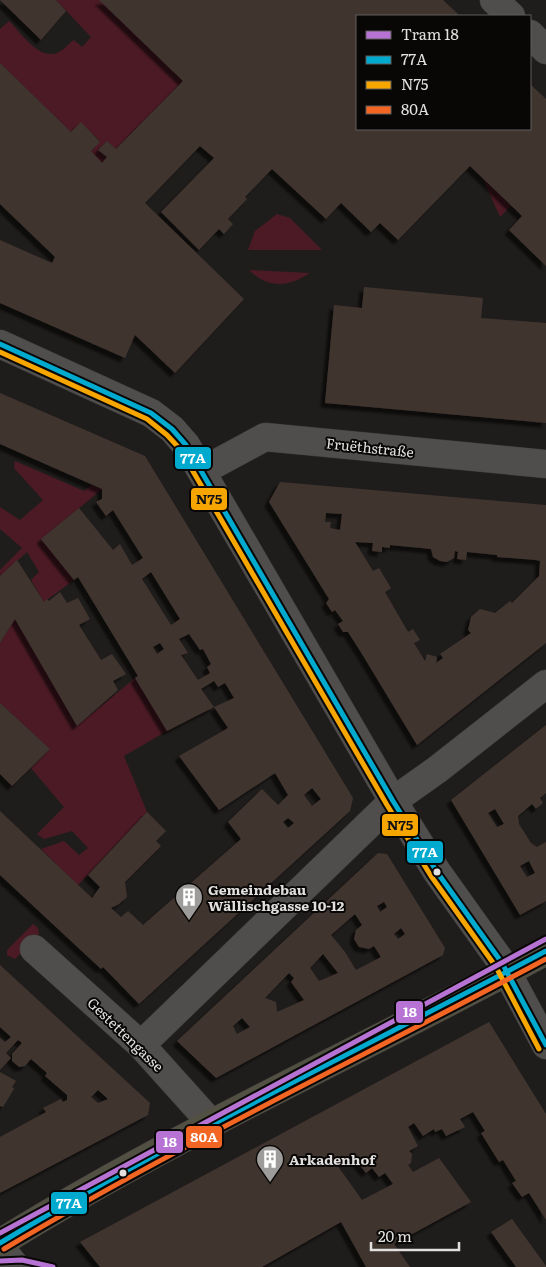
<svg xmlns="http://www.w3.org/2000/svg" width="546" height="1267" font-family="Literata,serif">
  <defs>
    <filter id="shadow"><feDropShadow dx="-4.5" dy="4.5" stdDeviation="1" flood-color="#0009"/></filter>
  </defs>
  <rect width="100%" height="100%" fill="#1f1d1b"/>
  <g fill="#4c1a25">
    <path d="M56 0H99L183 81 116 149 107 141 98 150 107 157 102 163 91 151 100 141 81 123 71 132 0 63V29L9 21C21 33 40 62 59 52 65 49 69 43 74 40L82 47 91 37Z"/>
    <path d="M483 179 511 206 500 217Z"/>
    <path d="M277 214 290 218 322 250H248L255 231Z"/>
    <path d="M249 270 310 273C289 287 268 289 249 270Z"/>
    <path d="M15 461 84 491 91 485 102 489 42 539 74 580 44 602 31 580 39 572 27 552 0 576V570L22 548 0 529V507L20 520 43 500 14 468Z"/>
    <path d="M15 619 77 726 135 678 167 731 124 756 147 812 78 885 41 849 64 841 79 855 88 848 72 831 44 839 37 834 64 807 31 768 50 749 0 703V643Z"/>
    <path d="M33 924 38 928 39 934 15 959 7 955V950Z"/>
  </g>
  <g fill="#41342f" fill-rule="evenodd" filter="url(#shadow)">
    <path d="M0 0H56L66 11 41 40Z"/>
    <path d="M99 0H443L460 16H357V129H530V84L546 99V266L509 230 522 216 470 166 398 240 380 223 371 232 341 203 326 219 272 169 245 197 247 199 228 219 233 224 224 234 219 229 199 250 161 212 214 158 200 146 145 203 244 299 175 373 135 335 125 358 0 303V240L52 263 55 257 0 204V63L71 132 81 122 100 142 91 151 102 163 107 157 98 150 107 141 116 149 183 81Z"/>
    <path d="M364 287 483 298 481 318 546 323V423L325 403 334 305 362 308Z"/>
    <path d="M0 393 145 456 353 798 350 811 139 1004 103 967 101 969 0 875V811L92 898 100 887 88 875 147 812 166 831 156 841 161 846 125 882 127 897 119 904 111 908 121 917 128 911 143 925 241 839 228 822 262 789 278 805 288 795 275 773 219 810 179 756 228 728 214 707 234 698 225 683 218 687 214 681 201 689 214 707 167 731 135 678 138 676 78 577 74 580 41 539 79 508 113 550 120 544 132 565 143 558 113 510 106 516 96 502 102 499V489L0 444ZM151 572 180 619 171 625 142 579ZM189 634 200 650 203 649 211 664 207 667 210 673 198 680 181 655 188 653 179 639ZM160 643 164 649 157 654 153 647ZM312 788 321 799 312 806 304 795ZM288 818 294 823 288 828 283 822Z"/>
    <path d="M280 482 546 505V643L417 745 362 654 348 632H343L338 624 343 621 335 610 332 612 326 603 329 599 269 502ZM326 513 342 514 340 530 330 528 331 522H325ZM355 542 373 543 372 551 382 552V547L390 548V545L431 549 433 557 440 561 447 562 454 558 455 551 458 552 457 559 466 560 467 552 497 555V557L536 560 540 561 539 576 512 603 510 601 495 613 480 609 471 617 468 630 471 633 440 654 443 658 436 663 437 657 427 654 425 661 414 643 420 640 413 629 408 632 385 592 391 588 379 568 373 571Z"/>
    <path d="M17 560 44 602 47 599 49 601 60 592 67 603 78 598 90 619 79 625 101 660 112 654 126 674 113 681 118 690 77 726 15 619 0 643V576Z"/>
    <path d="M0 703 50 749 12 786 0 774Z"/>
    <path d="M546 725V793L540 798 543 803 536 809 532 804 518 816 519 824 531 843 537 847 546 842V901L520 915 451 800ZM495 809 504 824 497 827 488 813ZM529 861 535 873 527 877 520 866Z"/>
    <path d="M378 853 387 854 445 948 443 955 216 1078 177 1041ZM384 902 387 907 380 912 377 906ZM355 914 362 925 356 930 354 939 359 947 369 949 374 946 381 957 356 970 345 952 331 935ZM401 928 405 934 398 939 394 934ZM323 954 338 973 319 981 310 968ZM289 973 294 978 291 982 304 1000 277 1012 276 1002 265 998ZM242 1018 250 1027 237 1034 233 1026Z"/>
    <path d="M0 965 150 1103 148 1115 0 1193V1137L46 1112 43 1108 61 1099 63 1102 67 1100V1095L45 1076 47 1073 31 1059 25 1066 19 1067 12 1061V1054L22 1043 18 1040 6 1053 11 1058 0 1070V1038L5 1042 11 1037 0 1027ZM98 1090 108 1099 98 1103 91 1097Z"/>
    <path d="M489 1022 546 1114V1220L529 1193 522 1197 512 1183 516 1181 503 1160 499 1162 481 1133 485 1131 473 1112 460 1119 465 1127 446 1136 442 1129 435 1132 434 1129 423 1136 414 1123 408 1127 418 1146 409 1151 412 1154 411 1163 408 1165 413 1172 439 1158 471 1202 394 1244 410 1267H366L341 1222 262 1267H100L80 1242ZM353 1157 366 1173 372 1168 379 1177 385 1173 393 1184 362 1200 337 1165Z"/>
    <path d="M0 1072 16 1081 12 1087 14 1089 3 1107 0 1106Z"/>
    <path d="M512 1219 546 1266V1267H516L491 1232Z"/>
  </g>
  <g fill="none" stroke-linecap="round" stroke-linejoin="round">
    <g stroke="#3c3a38" stroke-width="29">
      <g id="minor">
        <path d="M494 0 511 16"/>
        <path d="M530 34 546 50"/>
        <path d="M202 471 265 437 546 464"/>
        <path d="M34 949 141 1045 212 1124"/>
        <path d="M141 1045 393 801 438 769 546 684"/>
        <path d="M0 1247 16 1267"/>
      </g>
    </g>
    <g stroke="#3c3a38" stroke-width="29">
      <path id="tertiary" d="M0 344 151 413 172 429 186 445 393 801 437 872 502 963 546 1045"/>
    </g>
    <g stroke="#3c3a38" stroke-width="29">
      <path id="primary" d="M0 1243C175 1134 365 1049 546 951"/>
    </g>
    <use href="#minor" stroke="#4f4e4d" stroke-width="28"/>
    <use href="#tertiary" stroke="#4f4e4d" stroke-width="28"/>
    <use href="#primary" stroke="#524f43" stroke-width="28"/>
    <g stroke="#090706" stroke-width="9">
      <g id="bus-1">
        <path d="M0 344 151 413 172 429 186 445 393 801 437 872 502 963 546 1045"/>
        <path d="M0 1243C177 1137 364 1048 546 951"/>
      </g>
    </g>
    <g stroke="#090706" stroke-width="9">
      <path id="bus-2" d="M0 352 147 419 167 435 180 449 387 805 431 876 496 967 539 1049"/>
    </g>
    <g stroke="#090706" stroke-width="9">
      <path id="bus-3" d="M4 1249C180 1144 365 1056 546 959"/>
    </g>
    <use href="#bus-1" stroke="#00a9ce" stroke-width="5"/>
    <use href="#bus-2" stroke="#f7a600" stroke-width="5"/>
    <use href="#bus-3" stroke="#f26522" stroke-width="5"/>
    <g stroke="#090706" stroke-width="9">
      <g id="tram-1">
        <path d="M0 1233 546 939"/>
        <path d="M0 1261 22 1260 53 1267"/>
      </g>
    </g>
    <use href="#tram-1" stroke="#b673d3" stroke-width="5"/>
  </g>
  <defs>
    <g id="building-pin" transform="scale(1.4375)"><path d="M0 17L-7.5 6A9.5 9.5 0 1 1 7.5 6Z" fill="#9e9c9a" stroke="#090706"/><path d="M-4-6H4V6H1V3H-1V6H-4ZM-2.5-4.3h1.7v1.8h-1.7ZM.8-4.3h1.7v1.8H.8ZM-2.5-1h1.7V.8h-1.7ZM.8-1h1.7V.8H.8Z" fill="#fff"/></g>
  </defs>
  <g fill-rule="evenodd">
    <use href="#building-pin" x="189" y="897"/>
    <use href="#building-pin" x="270" y="1159"/>
  </g>
  <g fill="#e2e0de" stroke="#090706" stroke-width="2">
    <circle cx="437" cy="872" r="4.5"/>
    <circle cx="123" cy="1173" r="4.5"/>
  </g>
  <g text-anchor="middle" dominant-baseline="central" stroke-width="4" stroke-linejoin="round" paint-order="stroke">
    <g font-size="14" fill="#e2e0de" stroke="#090706">
      <text transform="translate(370 447) rotate(6)">Fruëthstraße</text>
      <text transform="translate(126 1034) rotate(44)">Gestettengasse</text>
    </g>
    <g font-size="14" font-weight="bold" fill="#e2e0de" stroke="#090706" text-anchor="start">
      <text x="208" y="889">Gemeindebau<tspan x="208" dy="16">Wällischgasse 10-12</tspan></text>
      <text x="289" y="1159">Arkadenhof</text>
    </g>
  </g>
  <g stroke="#090706" stroke-width="2">
    <rect x="174" y="446" width="38" height="24" rx="5" fill="#00a9ce"/>
    <rect x="190" y="487" width="38" height="24" rx="5" fill="#f7a600"/>
    <rect x="381" y="813" width="38" height="24" rx="5" fill="#f7a600"/>
    <rect x="406" y="840" width="38" height="24" rx="5" fill="#00a9ce"/>
    <rect x="395" y="1000" width="29" height="24" rx="5" fill="#b673d3"/>
    <rect x="185" y="1125" width="38" height="24" rx="5" fill="#f26522"/>
    <rect x="155" y="1130" width="29" height="24" rx="5" fill="#b673d3"/>
    <rect x="50" y="1191" width="38" height="24" rx="5" fill="#00a9ce"/>
  </g>
  <g font-size="14" text-anchor="middle" font-weight="bold" fill="#fff">
    <text x="193" y="463">77A</text>
    <text x="425" y="857">77A</text>
    <text x="410" y="1017">18</text>
    <text x="204" y="1142">80A</text>
    <text x="170" y="1147">18</text>
    <text x="69" y="1208">77A</text>
  </g>
  <g font-size="14" text-anchor="middle" font-weight="bold" fill="#111">
    <text x="209" y="504">N75</text>
    <text x="400" y="830">N75</text>
  </g>
  <rect x="356" y="15" width="175" height="115" fill="#090706" stroke="#605e5c"/>
  <rect x="366" y="31" width="25" height="8" fill="#b673d3" stroke="#605e5c"/>
  <text x="401" y="40" font-size="15" fill="#e2e0de">Tram 18</text>
  <rect x="366" y="56" width="25" height="8" fill="#00a9ce" stroke="#605e5c"/>
  <text x="401" y="65" font-size="15" fill="#e2e0de">77A</text>
  <rect x="366" y="81" width="25" height="8" fill="#f7a600" stroke="#605e5c"/>
  <text x="401" y="90" font-size="15" fill="#e2e0de">N75</text>
  <rect x="366" y="106" width="25" height="8" fill="#f26522" stroke="#605e5c"/>
  <text x="401" y="115" font-size="15" fill="#e2e0de">80A</text>
  <path d="M371 1242v8h88v-8" fill="none" stroke="#e2e0de" stroke-width="2.5"/>
  <text x="378" y="1242" font-size="15" fill="#e2e0de" stroke="#090706" stroke-width="4" paint-order="stroke">20 m</text>
</svg>
